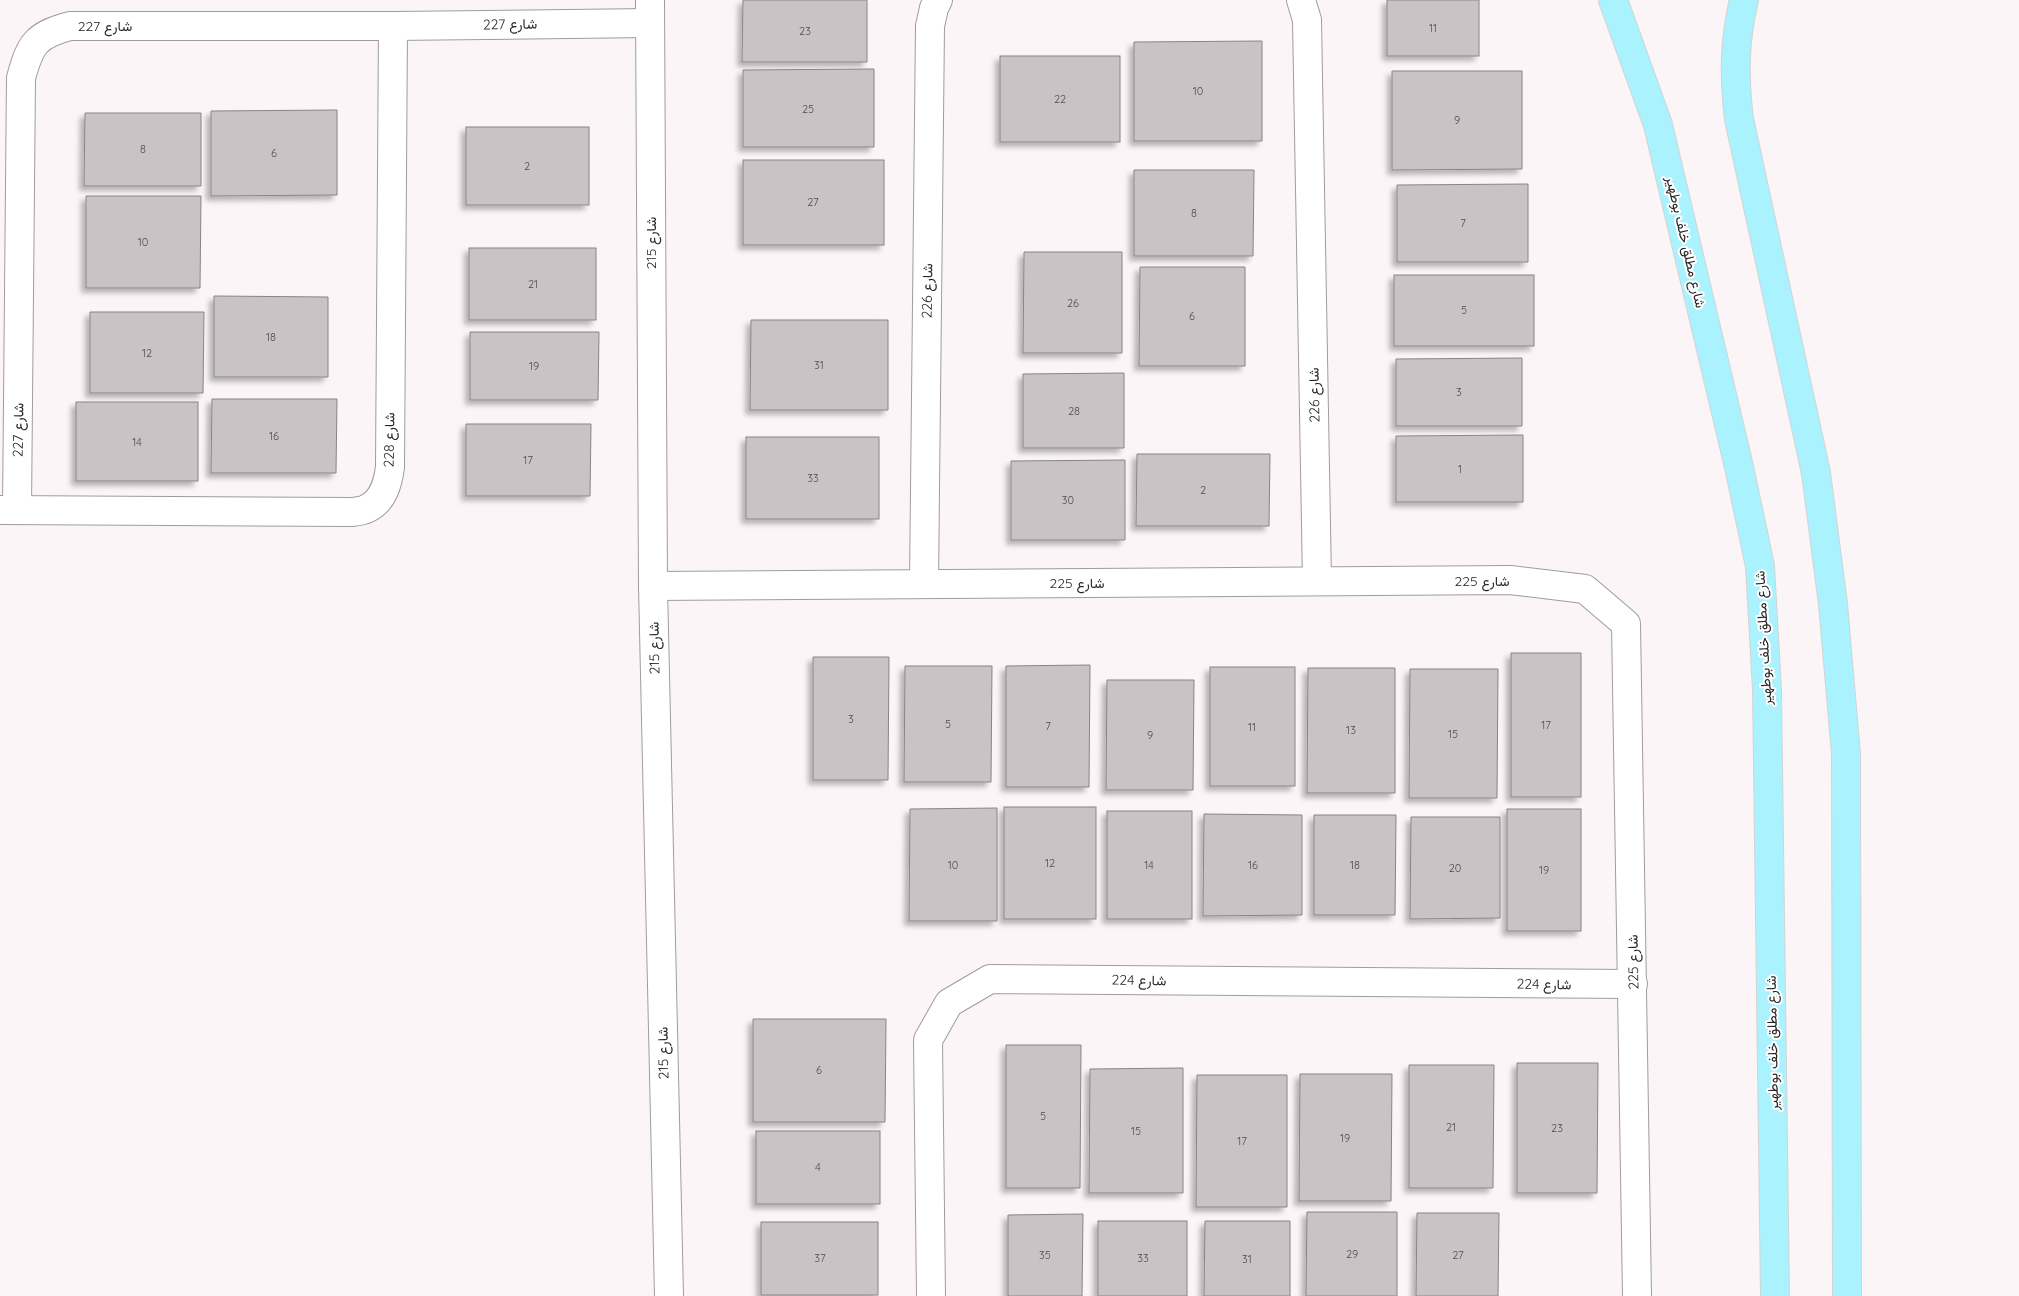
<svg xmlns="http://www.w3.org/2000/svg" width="2019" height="1296" font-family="Quicksand,Vazirmatn,sans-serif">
  <defs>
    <filter id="shadow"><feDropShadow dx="-4.5" dy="4.5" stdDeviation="2.5" flood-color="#0004"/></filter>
  </defs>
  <rect width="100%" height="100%" fill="#fbf5f8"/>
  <g fill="#c9c3c5" stroke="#8a8487" filter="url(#shadow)">
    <path d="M743 0H867V62H742Z"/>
    <rect x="1387" y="0" width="92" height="56"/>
    <path d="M1262 41V141H1134V42Z"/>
    <rect x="1000" y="56" width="120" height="86"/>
    <path d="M874 69V147H743V70Z"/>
    <path d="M1392 71H1522V169L1392 170Z"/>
    <path d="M337 110V195L211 196V111Z"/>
    <path d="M85 113H201V186H84Z"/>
    <rect x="466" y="127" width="123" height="78"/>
    <rect x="743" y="160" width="141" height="85"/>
    <path d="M1134 170H1254L1253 256H1134Z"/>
    <path d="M1528 184V262H1397V185Z"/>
    <path d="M86 196H201L200 288H86Z"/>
    <rect x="469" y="248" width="127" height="72"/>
    <path d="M1024 252H1122V353H1023Z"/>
    <path d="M1140 267H1245V366H1139Z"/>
    <rect x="1394" y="275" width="140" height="71"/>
    <path d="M214 296 328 297V377H214Z"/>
    <path d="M90 312H204L203 393H90Z"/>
    <path d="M751 320H888V410H750Z"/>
    <path d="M470 332H599L598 400H470Z"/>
    <path d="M1522 358V426H1396V359Z"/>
    <path d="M1124 373V448H1023V374Z"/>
    <path d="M212 399H337L336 473H211Z"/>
    <rect x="76" y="402" width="122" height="79"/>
    <path d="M466 424H591L590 496H466Z"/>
    <path d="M1523 435V502H1396V436Z"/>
    <rect x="746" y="437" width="133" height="82"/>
    <path d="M1137 454H1270L1269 526H1136Z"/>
    <path d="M1125 460V540H1011V461Z"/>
    <rect x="1511" y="653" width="70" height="144"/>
    <path d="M813 657H889L888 780H813Z"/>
    <path d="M1090 665 1089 787H1006V666Z"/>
    <path d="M905 666H992L991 782H904Z"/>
    <rect x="1210" y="667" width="85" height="119"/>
    <path d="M1308 668H1395V793H1307Z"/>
    <path d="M1410 669H1498L1497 798H1409Z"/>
    <path d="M1107 680H1194L1193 790H1106Z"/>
    <rect x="1004" y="807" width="92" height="112"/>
    <path d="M997 808V921H909L910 809Z"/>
    <rect x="1507" y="809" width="74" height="122"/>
    <rect x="1107" y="811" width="85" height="108"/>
    <path d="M1204 814 1302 815V915L1203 916Z"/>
    <path d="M1314 815H1396L1395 915H1314Z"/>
    <path d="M1411 817H1500V918L1410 919Z"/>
    <path d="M753 1019H886L885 1122H753Z"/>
    <path d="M1006 1045H1081L1080 1188H1006Z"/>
    <path d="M1517 1063H1598L1597 1193H1517Z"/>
    <path d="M1409 1065H1494L1493 1188H1409Z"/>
    <path d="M1183 1068V1193H1089L1090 1069Z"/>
    <path d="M1300 1074H1392L1391 1201H1299Z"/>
    <path d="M1197 1075H1287V1207H1196Z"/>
    <rect x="756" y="1131" width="124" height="73"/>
    <path d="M1307 1212H1397V1296H1306Z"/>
    <path d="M1417 1213H1499L1498 1296H1416Z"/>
    <path d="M1083 1214 1082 1296H1008V1215Z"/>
    <rect x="1098" y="1221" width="89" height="75"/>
    <path d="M1205 1221H1290V1296H1204Z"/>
    <rect x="761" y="1222" width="117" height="73"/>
  </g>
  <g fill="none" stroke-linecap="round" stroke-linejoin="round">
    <g stroke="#a19b9e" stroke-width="30">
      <g id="minor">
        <path d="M650 0 653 586 669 1296"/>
        <path d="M1301 0 1307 20 1317 581"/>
        <path d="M0 510 353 512C357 511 364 511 368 508 384 500 388 482 390 467L393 26"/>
        <path d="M17 510 21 78C30 45 35 35 70 26H393L650 23"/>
        <path d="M924 584 930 26 934 8 938 0"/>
        <path d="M653 586 1510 580 1585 589 1626 624 1637 1296"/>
        <path d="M931 1296 928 1040 949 1003 990 979 1633 984"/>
      </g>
    </g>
    <g stroke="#d4d4d4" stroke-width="30">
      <g id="major">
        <path d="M1613 0 1658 125 1739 467 1760 566 1767 690 1775 1296"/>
        <path d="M1744 0C1734 42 1734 76 1739 119L1816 473 1833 604 1846 754 1847 1296"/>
      </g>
    </g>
    <use href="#minor" stroke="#fff" stroke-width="28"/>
    <use href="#major" stroke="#aaf2fd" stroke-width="28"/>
  </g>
  <g text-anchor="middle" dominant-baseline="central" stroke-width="4" stroke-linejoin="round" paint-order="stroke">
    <g font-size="11" fill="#504d4e">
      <text x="1433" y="28">11</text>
      <text x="805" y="31">23</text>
      <text x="1198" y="91">10</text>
      <text x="1060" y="99">22</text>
      <text x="808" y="109">25</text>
      <text x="1457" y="120">9</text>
      <text x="143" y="149">8</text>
      <text x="274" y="153">6</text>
      <text x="527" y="166">2</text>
      <text x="813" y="202">27</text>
      <text x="1194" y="213">8</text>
      <text x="1463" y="223">7</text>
      <text x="143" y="242">10</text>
      <text x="533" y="284">21</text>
      <text x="1073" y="303">26</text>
      <text x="1464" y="310">5</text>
      <text x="1192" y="316">6</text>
      <text x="271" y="337">18</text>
      <text x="147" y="353">12</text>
      <text x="819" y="365">31</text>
      <text x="534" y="366">19</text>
      <text x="1459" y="392">3</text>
      <text x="1074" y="411">28</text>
      <text x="274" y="436">16</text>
      <text x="137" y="442">14</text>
      <text x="528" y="460">17</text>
      <text x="1460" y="469">1</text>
      <text x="813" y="478">33</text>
      <text x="1203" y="490">2</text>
      <text x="1068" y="500">30</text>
      <text x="851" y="719">3</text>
      <text x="948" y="724">5</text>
      <text x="1546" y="725">17</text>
      <text x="1048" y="726">7</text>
      <text x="1252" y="727">11</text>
      <text x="1351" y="730">13</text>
      <text x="1453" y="734">15</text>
      <text x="1150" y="735">9</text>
      <text x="1050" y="863">12</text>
      <text x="953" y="865">10</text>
      <text x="1149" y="865">14</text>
      <text x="1253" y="865">16</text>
      <text x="1355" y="865">18</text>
      <text x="1455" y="868">20</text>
      <text x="1544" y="870">19</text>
      <text x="819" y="1070">6</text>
      <text x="1043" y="1116">5</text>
      <text x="1451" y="1127">21</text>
      <text x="1557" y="1128">23</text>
      <text x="1136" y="1131">15</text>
      <text x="1345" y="1138">19</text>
      <text x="1242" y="1141">17</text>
      <text x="818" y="1167">4</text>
      <text x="1352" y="1254">29</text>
      <text x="1045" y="1255">35</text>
      <text x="1458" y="1255">27</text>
      <text x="820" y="1258">37</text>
      <text x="1143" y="1258">33</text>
      <text x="1247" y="1259">31</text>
    </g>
    <g font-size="14" fill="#282627" stroke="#fff">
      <text transform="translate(510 24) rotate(-1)">شارع 227</text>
      <text x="105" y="26">شارع 227</text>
      <text transform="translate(1686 242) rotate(77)">شارع مطلق خلف بوطهير</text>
      <text transform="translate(651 243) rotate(-90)">شارع 215</text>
      <text transform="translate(927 291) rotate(-89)">شارع 226</text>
      <text transform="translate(1314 395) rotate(-91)">شارع 226</text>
      <text transform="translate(18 430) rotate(-89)">شارع 227</text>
      <text transform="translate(389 440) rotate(-89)">شارع 228</text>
      <text x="1482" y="581">شارع 225</text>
      <text x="1077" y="583">شارع 225</text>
      <text transform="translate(1763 638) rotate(-93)">شارع مطلق خلف بوطهير</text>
      <text transform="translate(654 648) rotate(-91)">شارع 215</text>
      <text transform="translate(1633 962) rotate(-91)">شارع 225</text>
      <text transform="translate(1139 980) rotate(1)">شارع 224</text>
      <text transform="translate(1544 984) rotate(1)">شارع 224</text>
      <text transform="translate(1772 1043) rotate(-91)">شارع مطلق خلف بوطهير</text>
      <text transform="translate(663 1053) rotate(-91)">شارع 215</text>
    </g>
  </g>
</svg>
